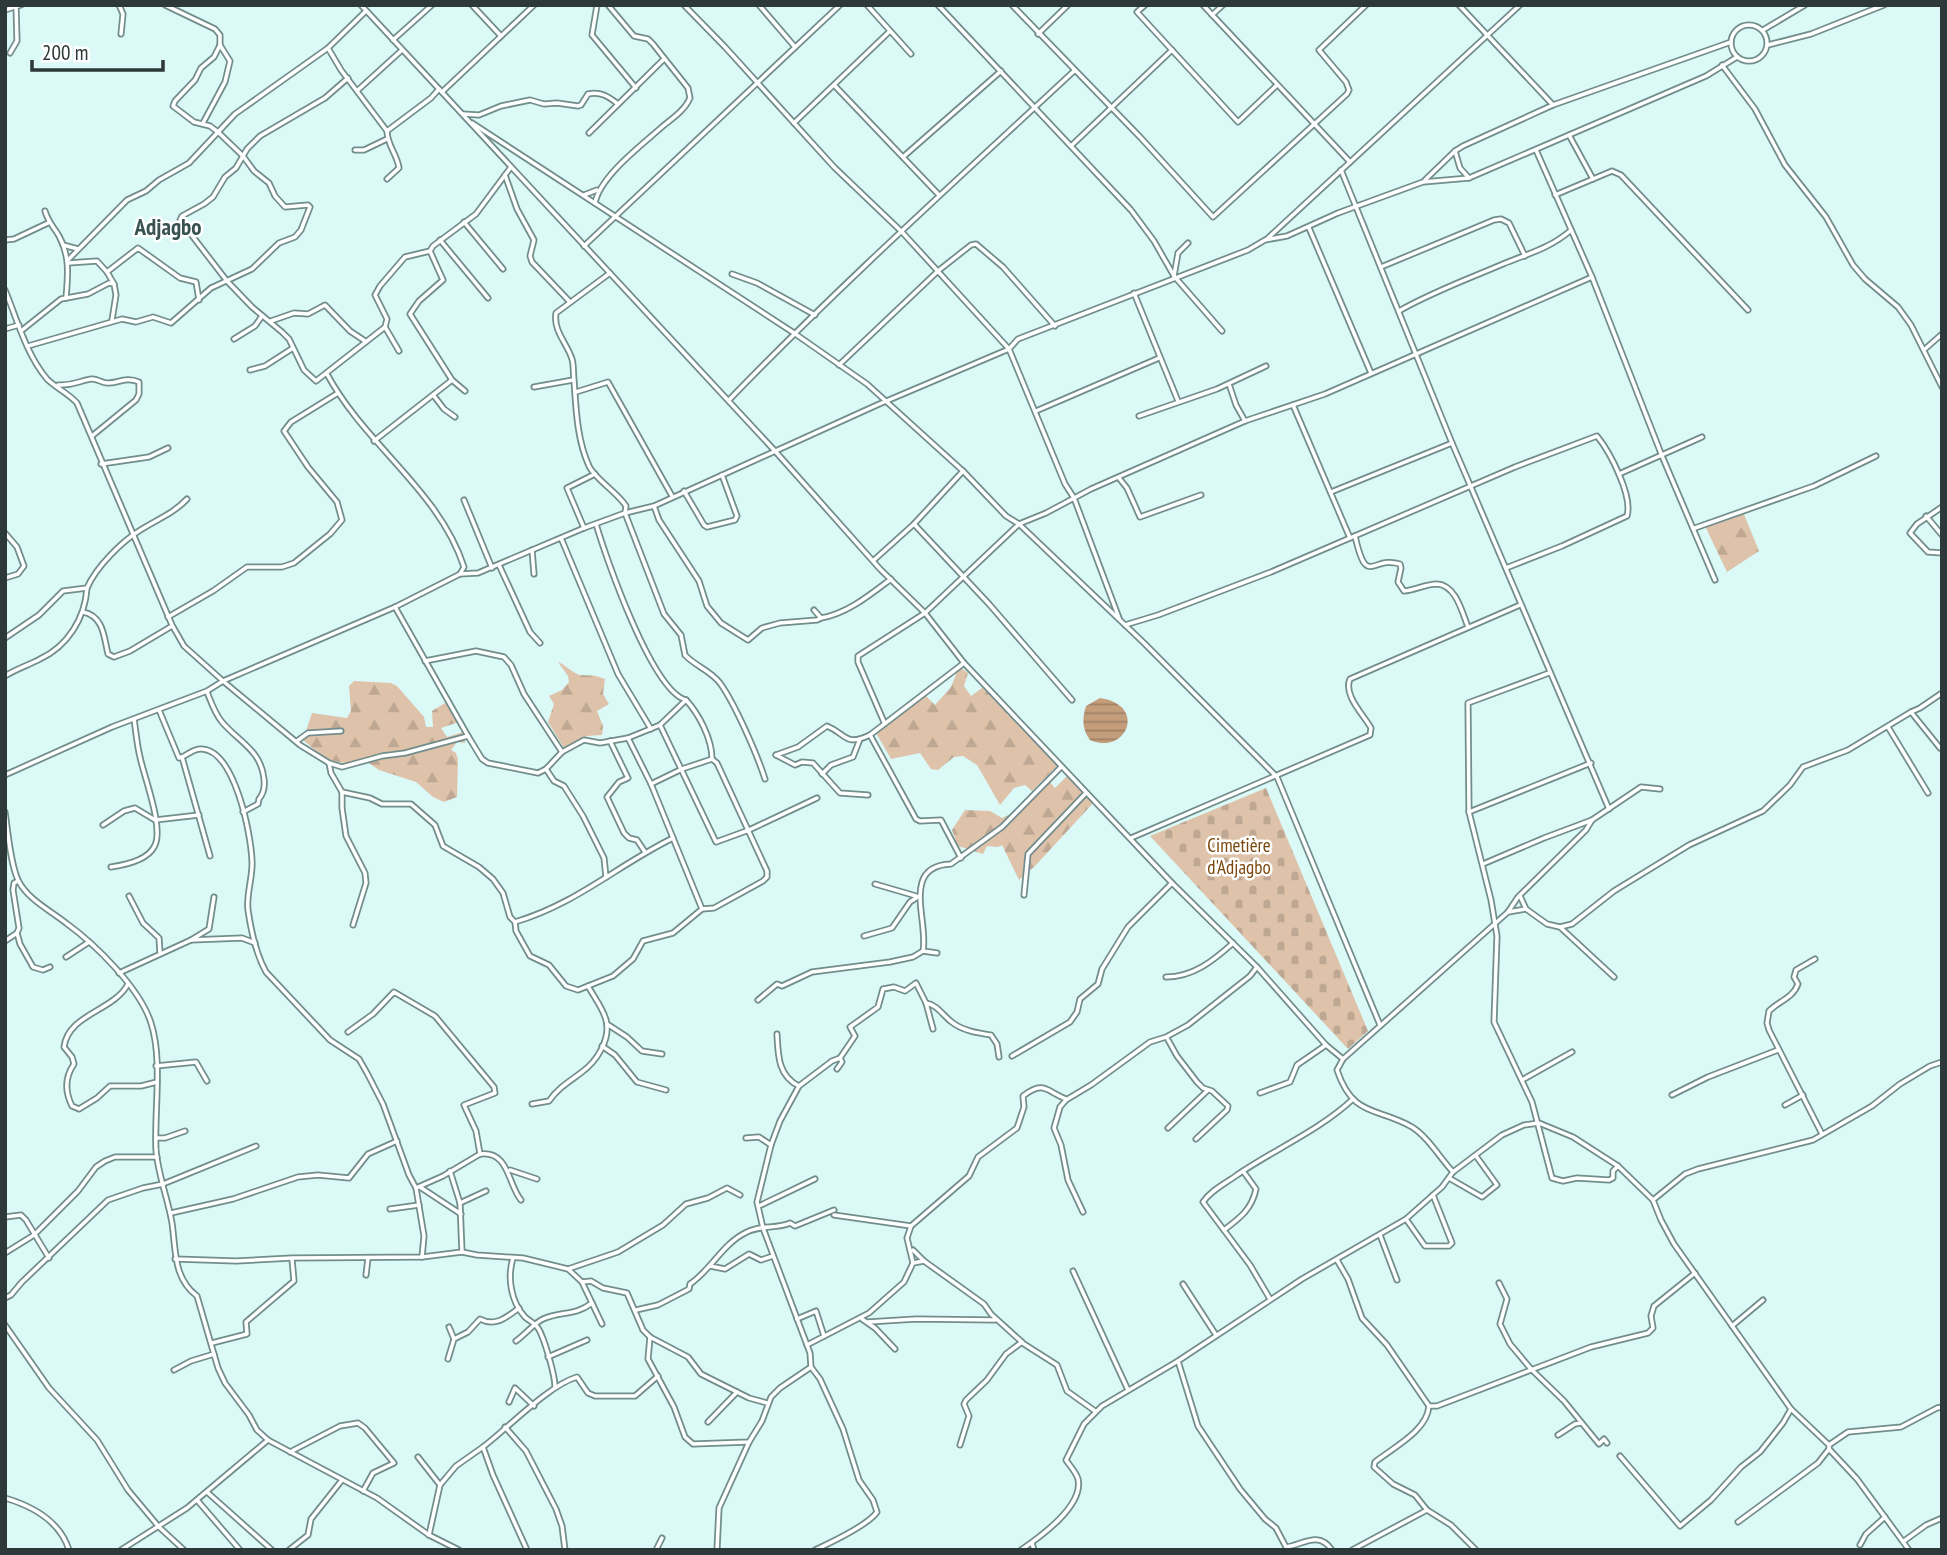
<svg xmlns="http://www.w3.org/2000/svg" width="1947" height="1555" font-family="'PT Sans Narrow',sans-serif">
  <defs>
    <pattern id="forest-firs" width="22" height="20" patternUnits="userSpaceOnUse" patternTransform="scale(1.75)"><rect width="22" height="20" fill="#dec3aa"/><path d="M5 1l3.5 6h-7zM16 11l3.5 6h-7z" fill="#bfa893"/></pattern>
    <pattern id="cemetery-stones" width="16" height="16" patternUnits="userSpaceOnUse" patternTransform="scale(1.75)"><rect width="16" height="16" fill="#dec3aa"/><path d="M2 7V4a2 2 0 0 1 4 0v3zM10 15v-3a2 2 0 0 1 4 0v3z" fill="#bfa893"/></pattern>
    <pattern id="water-rules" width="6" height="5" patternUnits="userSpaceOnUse" patternTransform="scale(1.75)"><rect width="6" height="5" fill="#c49d7a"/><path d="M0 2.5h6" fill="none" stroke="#a08165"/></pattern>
  </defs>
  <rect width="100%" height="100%" fill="#dbf9f7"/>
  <g fill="url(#forest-firs)">
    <path d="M1743 512 1759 551 1727 572 1705 526Z"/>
    <path d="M558 662C566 665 572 673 580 675 591 676 593 674 605 679L603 694 609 704 597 711 603 726 602 735 587 736 564 748 548 722 554 704 549 696 562 690 569 682 568 676Z"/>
    <path d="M961 668 968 673 964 686 971 696 986 685 1059 761 1058 765 1032 791 1025 785 1014 788 1000 805 977 765 963 756 954 757 938 770 931 769 920 753 891 759 875 731 923 693 935 705 951 687 957 672Z"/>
    <path d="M354 681 391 683 397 686 424 717 426 727H433L432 711 448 701 459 722 441 728 447 737 463 732 465 743 457 742 451 750 456 753 458 760 457 797 444 802 433 797 416 782 379 770 363 759C334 769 324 758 303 740L312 713 347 718 351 711 349 686Z"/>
    <path d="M1071 772 1096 800 1035 866 1019 880 1002 845 998 847 987 846 983 854 958 846 952 830 965 810 990 811 1002 818 1018 811 1049 781 1055 788Z"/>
  </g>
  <path fill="url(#cemetery-stones)" d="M1266 788 1368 1031 1348 1049 1150 836Z"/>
  <path fill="url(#water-rules)" d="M1100 698C1148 705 1126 756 1090 740 1082 729 1082 719 1086 706Z"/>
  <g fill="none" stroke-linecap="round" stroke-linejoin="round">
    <g stroke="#728d8c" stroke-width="7">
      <g id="minor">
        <path d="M119 5 123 14 121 34"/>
        <path d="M361 5 775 451 880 569 925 613 964 663 1172 883 1257 967 1326 1045 1343 1059"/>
        <path d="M472 5 501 36"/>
        <path d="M597 5 592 35 636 88"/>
        <path d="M684 5 725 47 834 167 902 232 1009 349 1065 484 1074 498 1119 618"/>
        <path d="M759 5 795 47"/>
        <path d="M867 5 911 54"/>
        <path d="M938 5 1131 210 1154 241 1174 276 1222 331"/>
        <path d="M1012 5 1141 138 1213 217 1347 94 1349 90 1346 82 1319 50 1366 5"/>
        <path d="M1145 5 1137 12 1238 122 1277 85"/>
        <path d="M1203 5 1350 162"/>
        <path d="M1459 5 1553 105"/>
        <path d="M5 10 21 5"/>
        <path d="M366 11 328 48 341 70 387 131 431 98 439 89"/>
        <path d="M1212 15 1223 5"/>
        <circle cx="1749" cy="43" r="18"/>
        <path d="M1763 30 1805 5"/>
        <path d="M1038 34 1068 5"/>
        <path d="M393 40 432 5"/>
        <path d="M1768 45 1811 34 1884 5"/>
        <path d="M10 53 17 41 16 5"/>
        <path d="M1722 65 1755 109 1785 165 1826 217 1853 265 1865 279 1898 307 1911 325 1942 387"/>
        <path d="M348 78 325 98 260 136 247 149 236 168 225 177 213 197 204 204 182 216 180 220 227 281 252 307 282 332 289 339 304 370 316 381 385 327 387 319 375 295 380 286 405 257 430 251 433 246 476 214 511 167"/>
        <path d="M835 86 939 195"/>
        <path d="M358 90 402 50"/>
        <path d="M442 92 534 5"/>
        <path d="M463 114 479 115 501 106 530 100 544 104 557 103 578 106 581 105 588 94C601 91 609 97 618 104"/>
        <path d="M203 123 225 82 230 61 220 45"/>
        <path d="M472 123 794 333 867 384 963 471 1006 516 1019 524 1144 643 1277 777 1380 1025"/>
        <path d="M794 123 890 31"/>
        <path d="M387 131C387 145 397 154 399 168L387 179"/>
        <path d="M589 133 663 60"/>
        <path d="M1569 135 1593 179 1612 171 1621 175 1748 310"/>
        <path d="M1072 145 1172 50"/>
        <path d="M355 150H364L387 139"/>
        <path d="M1536 150 1592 277 1662 456 1715 580"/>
        <path d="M903 157 1001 71"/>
        <path d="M1341 170 1452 443 1609 809"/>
        <path d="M505 175 517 209 534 240 530 256 532 262 570 302"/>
        <path d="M1469 178 1460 168 1455 151 1463 146 1553 105 1731 42"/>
        <path d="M1425 180 1455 151"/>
        <path d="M584 195 597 190"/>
        <path d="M1555 195 1593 179"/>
        <path d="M595 203C600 176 642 145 663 126 673 118 685 110 690 98L688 88 653 44 648 39 634 36 608 5"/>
        <path d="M45 211C48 222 54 227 59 236 70 256 68 275 66 298"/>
        <path d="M464 222 503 269"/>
        <path d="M1309 228 1371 373"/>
        <path d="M1267 239 1520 5"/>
        <path d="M5 240 14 239 48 223"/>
        <path d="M440 240 488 298"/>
        <path d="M63 245 78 249"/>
        <path d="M584 246 840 5"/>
        <path d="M430 251 443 280 419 301 410 314 452 380 465 391"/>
        <path d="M68 260 127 200 146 191 159 180 189 163 235 114 328 48"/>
        <path d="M68 263 97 261 107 272 114 284"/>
        <path d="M1381 267 1494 220 1501 219 1509 223 1525 256"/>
        <path d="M107 272 138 248 180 278 196 282 199 300"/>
        <path d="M610 273 556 313C553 331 567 343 572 359 574 366 573 373 574 380 576 409 577 440 589 466 595 479 617 492 626 506L625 513 664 614 681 635 685 655C695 666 710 670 720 683 735 704 757 754 765 779"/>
        <path d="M732 274 757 283 815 315"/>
        <path d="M1174 276 1178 253 1188 243"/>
        <path d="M5 290C17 319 26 354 47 379 56 388 68 393 77 403L172 625 184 646 223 681 300 745 329 763 342 767 382 756 405 753 468 736"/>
        <path d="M1134 293 1178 401"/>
        <path d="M1399 311C1432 292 1468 279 1503 264 1527 254 1551 248 1571 230"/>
        <path d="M271 321 294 313 308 314 325 305 350 331 365 341"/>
        <path d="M385 327 399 351"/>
        <path d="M5 329 19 325"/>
        <path d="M21 331 61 299 88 294 109 283 114 284 116 295 112 320"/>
        <path d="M234 339 255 326 262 316"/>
        <path d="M28 346 122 319 136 322 153 317 171 323 211 288 252 269 279 243 295 237 301 230 310 207 308 205 285 207 275 196 269 183 254 171 243 156 218 132 210 126 194 122 173 106 175 101 195 80 201 68 214 57 220 45V35L215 29 165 5"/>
        <path d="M1925 349 1942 334"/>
        <path d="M839 365 938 271 971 245 976 244 1003 267 1055 326"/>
        <path d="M250 370 265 366 293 348"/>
        <path d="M327 374C365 445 439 490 464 567L460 574"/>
        <path d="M1229 384 1236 405 1245 421"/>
        <path d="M58 385C74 386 78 381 91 379 97 378 101 383 107 383 117 384 125 376 139 382V394L136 400 92 436"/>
        <path d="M534 387 573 380"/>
        <path d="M576 392 608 382 672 496"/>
        <path d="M434 396 444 409 455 417"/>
        <path d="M729 400C839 286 958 179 1074 71"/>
        <path d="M1293 405 1350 538"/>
        <path d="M1036 411 1159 358"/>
        <path d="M1139 416 1217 389 1266 366"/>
        <path d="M374 441 452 380"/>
        <path d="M101 464 149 457 168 448"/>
        <path d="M1619 474 1702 437"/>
        <path d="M1119 478 1127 488 1140 517 1201 495"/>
        <path d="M684 491 704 525 707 527 735 520 737 516 722 475"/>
        <path d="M1331 492 1452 443"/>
        <path d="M464 500 492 568"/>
        <path d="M654 506 659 520 699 581 707 606 721 623 748 640 762 628 780 623 817 620 821 618"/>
        <path d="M1942 507 1917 524 1910 533 1928 552 1942 553"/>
        <path d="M1926 516 1942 535"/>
        <path d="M596 524C606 558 652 691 686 700L660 725"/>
        <path d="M914 524 989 604 1072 700"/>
        <path d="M584 528 567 488 595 474"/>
        <path d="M1695 528 1814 486 1876 456"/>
        <path d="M5 533 17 547 24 566 18 574 5 578"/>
        <path d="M1355 536C1367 589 1372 555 1400 564L1401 568 1398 582 1404 591C1415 590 1426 584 1437 584 1456 585 1462 612 1468 627"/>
        <path d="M561 538 618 674 651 729"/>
        <path d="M532 550 534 574"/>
        <path d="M874 560 914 524 963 471"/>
        <path d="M499 565 530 632 540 643"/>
        <path d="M395 607 468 736 482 759 488 763 538 773 546 769 562 752 584 740 600 743 628 738 660 725 716 842 749 830 817 798"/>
        <path d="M814 610 821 618C847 614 871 594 891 579"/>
        <path d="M83 612C104 616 104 638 108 654L114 657 130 651 172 626"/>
        <path d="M168 617 213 591 247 567H282L294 563 330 534 342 520 337 502 308 467 284 431 291 422 338 393"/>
        <path d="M1125 625 1158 615 1271 572 1515 467 1597 436C1610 452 1633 496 1627 516L1562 546 1506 568"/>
        <path d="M5 638 39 615 63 591 87 588C96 567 122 541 142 529 158 519 174 513 187 499"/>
        <path d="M425 661 476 651 504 657 511 665 524 694 562 752"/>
        <path d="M1549 673 1468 703 1469 812 1491 900 1497 936 1494 1022 1532 1102 1552 1178 1563 1181 1577 1178 1609 1180 1613 1178V1171L1618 1166"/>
        <path d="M5 676C16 669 29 665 40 659 68 646 85 618 87 588"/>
        <path d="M207 692C211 702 215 714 222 722 239 742 261 750 264 779 265 787 264 793 259 799L258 804 243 812"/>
        <path d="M686 700C699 714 712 739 712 759"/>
        <path d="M159 710 179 758 182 757 210 856"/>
        <path d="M1911 712 1940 748"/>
        <path d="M884 722 858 662V656L925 613 1019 524 1046 513 1091 489 1245 421 1325 394 1592 277"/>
        <path d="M1888 727 1928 793"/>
        <path d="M628 738 651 784 702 909"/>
        <path d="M297 741 308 733 341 731"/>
        <path d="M610 741 628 778 619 782 607 797 624 833 629 838 637 840 645 852"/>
        <path d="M776 755 798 747 827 726C847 734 844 747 870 735"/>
        <path d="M776 755 795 765 802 762 813 763 840 793 868 795"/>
        <path d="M182 757C189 754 194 748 202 749 235 751 251 834 252 861 253 877 246 894 248 910 251 931 256 954 266 972L330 1040 359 1059 367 1073 383 1104 409 1175 416 1188 424 1236 422 1257"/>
        <path d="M329 763 331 773 342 792V808L346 836 365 873 366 883 353 925"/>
        <path d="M546 769 554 781 564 786 583 816 604 858 606 877"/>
        <path d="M822 774 831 765 853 757 860 739"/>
        <path d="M5 775 112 727 207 691 223 681 395 607 460 574 478 573 584 528 625 513 654 506 877 405 1009 349 1018 339 1248 250 1265 240 1287 236 1338 213 1423 182 1469 178 1706 76 1737 57"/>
        <path d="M342 792 370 798 382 804H411L435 825 443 846 479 867 493 879 503 893 510 917 515 922 516 931 530 956 549 965 566 986 578 990 613 976 633 959 643 941 673 933 702 909 714 908 763 881 767 877V871L717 763 712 759 682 769 651 784"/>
        <path d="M5 812C8 832 10 862 18 880 27 899 51 911 66 923 95 944 140 988 151 1023 163 1060 154 1111 156 1150 158 1175 168 1199 172 1223 176 1250 173 1278 197 1296L218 1368 225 1383 249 1415 257 1430 268 1440 377 1498 429 1535 459 1550"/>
        <path d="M1469 812 1591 763"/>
        <path d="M1592 820 1586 830 1518 897 1508 912 1343 1059 1337 1070C1353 1118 1378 1107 1412 1127 1428 1137 1440 1158 1453 1172L1502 1135 1524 1125 1539 1123 1573 1137 1618 1166 1653 1200 1661 1220 1674 1244 1791 1409 1829 1445V1449L1857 1479 1909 1550"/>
        <path d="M103 825 124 811 135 808 155 820 199 815"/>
        <path d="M1131 838 1370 735 1371 728C1363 714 1343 695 1350 679L1520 605"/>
        <path d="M961 858 941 820 920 821 916 819 870 735 964 663"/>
        <path d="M1483 864 1544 838 1592 820 1641 787 1660 789"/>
        <path d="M111 867C125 865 147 860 154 847 165 830 144 777 140 757 137 745 136 732 134 719"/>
        <path d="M875 884 916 896"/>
        <path d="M1024 895 1028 854 1086 793"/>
        <path d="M129 896 143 923 159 938 160 953"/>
        <path d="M1520 896 1526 909 1547 924 1560 927 1614 977"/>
        <path d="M1508 912 1526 909"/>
        <path d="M515 922C576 904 618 865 673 838"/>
        <path d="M1560 927 1572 924 1614 891 1689 845 1763 811 1790 785 1803 767 1848 750 1911 712 1920 708 1942 693"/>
        <path d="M17 933 20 944 33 967 43 970 50 967"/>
        <path d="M864 936 892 928 910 902 919 896"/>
        <path d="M191 940 209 929 214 897"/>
        <path d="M5 941 17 933 19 928 13 890 14 883 18 881"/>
        <path d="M923 951 937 953"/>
        <path d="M66 957 89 942"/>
        <path d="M1815 959 1796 970 1794 977 1798 984C1793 998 1779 1001 1769 1011L1767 1023 1769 1030 1822 1134"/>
        <path d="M119 973 191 940 242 938 255 943"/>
        <path d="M1166 977C1193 977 1213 961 1233 943"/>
        <path d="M128 984C114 1011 68 1014 64 1047L72 1057 74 1064C65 1077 65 1092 72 1106L79 1109 97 1098 110 1086H141L157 1082"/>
        <path d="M758 1000 777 984 782 986 812 972 890 962 913 957 923 951C929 922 900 866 951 864L1002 827 1061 767"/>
        <path d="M926 1003C938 1005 943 1016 953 1023 964 1031 978 1033 991 1035L997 1044 999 1057"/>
        <path d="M607 1024 627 1037 642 1051 662 1054"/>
        <path d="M348 1032 373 1014 394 992 435 1016 494 1087 495 1093 464 1105 476 1131 480 1154 443 1176 416 1188"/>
        <path d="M777 1034C778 1055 778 1076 799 1086"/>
        <path d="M1167 1038 1177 1056 1197 1082 1203 1088 1212 1091 1228 1106 1227 1110 1196 1139"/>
        <path d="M602 1046 615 1055 637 1082 666 1090"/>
        <path d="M1012 1056 1070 1022 1077 1012 1080 999 1098 984 1102 969 1128 927 1172 883"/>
        <path d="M156 1066 196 1062 207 1081"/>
        <path d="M837 1069 842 1062 840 1058"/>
        <path d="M1522 1080 1572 1052"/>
        <path d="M1260 1093 1290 1082 1297 1065 1326 1045"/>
        <path d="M1672 1095 1708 1077 1778 1050"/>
        <path d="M532 1104 549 1101C559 1087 569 1082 582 1072 597 1061 611 1039 606 1020 603 1008 594 997 588 986"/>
        <path d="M1785 1105 1803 1095"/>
        <path d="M1168 1128 1207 1091"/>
        <path d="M156 1138H165L185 1131"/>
        <path d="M746 1138 759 1137 771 1145"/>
        <path d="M480 1154C509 1150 508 1185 521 1200"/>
        <path d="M510 1170 537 1179"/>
        <path d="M450 1171 460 1203 462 1252"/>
        <path d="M1449 1178 1482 1197 1497 1185 1476 1156"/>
        <path d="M420 1187 461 1214"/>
        <path d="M1653 1200 1685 1174 1698 1169 1813 1140 1872 1106 1900 1084 1930 1066 1942 1062"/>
        <path d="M460 1203 486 1191"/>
        <path d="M759 1206 815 1179"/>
        <path d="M390 1209 419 1205"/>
        <path d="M1083 1212 1068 1180 1061 1145 1054 1128 1060 1107 1066 1100 1091 1085 1150 1042 1166 1037 1188 1025 1250 976 1257 967"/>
        <path d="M171 1213 233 1199 298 1177 318 1175 349 1178 368 1154 397 1141"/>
        <path d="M834 1215 911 1226"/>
        <path d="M5 1217 21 1215 26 1220 49 1258"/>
        <path d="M1406 1219 1425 1246H1449L1452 1243 1433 1195"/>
        <path d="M1224 1230C1240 1218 1252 1209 1256 1189L1243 1171"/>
        <path d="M1380 1235 1397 1280"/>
        <path d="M913 1250 924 1261"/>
        <path d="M5 1253 34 1235 78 1191 96 1167 105 1161 115 1157H157"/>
        <path d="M513 1258C507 1278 511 1302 525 1317 529 1321 535 1323 538 1328 544 1337 555 1375 555 1387"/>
        <path d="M175 1259 236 1261 292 1258 422 1257 462 1252 477 1255 523 1258 568 1269 618 1252 663 1225 686 1204 708 1198 727 1188 740 1195"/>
        <path d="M1337 1260 1348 1279 1362 1318 1387 1345 1429 1406C1427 1431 1394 1447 1375 1462L1374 1467 1393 1484 1415 1495 1427 1510 1451 1525 1476 1550"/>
        <path d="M913 1263 907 1238 911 1226 969 1176 978 1157 1017 1128 1024 1107 1023 1096C1044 1080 1046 1091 1066 1099"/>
        <path d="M710 1266 725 1269 749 1254 761 1260 773 1256"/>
        <path d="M568 1269 582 1282 591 1281 603 1288 627 1293 643 1330 650 1337 688 1357 701 1374 749 1398 767 1403"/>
        <path d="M1073 1271 1128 1390"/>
        <path d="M366 1275 368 1258"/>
        <path d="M582 1282 602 1324"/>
        <path d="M1499 1283 1507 1299 1500 1324 1510 1344 1531 1369 1564 1401 1599 1444 1604 1439 1607 1443"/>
        <path d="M1183 1284 1216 1335"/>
        <path d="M5 1298 11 1295 22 1282 108 1200 143 1188 163 1184 256 1146"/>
        <path d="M1270 1299 1250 1265 1203 1202C1211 1190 1226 1183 1237 1175 1275 1149 1320 1130 1353 1099"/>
        <path d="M636 1310 658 1305 689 1289 690 1284C711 1270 723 1243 747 1232 760 1225 777 1229 790 1223L795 1226 834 1210"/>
        <path d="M797 1319 816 1311 824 1336"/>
        <path d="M862 1319 875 1328 895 1349"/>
        <path d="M868 1322 916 1319 995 1320"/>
        <path d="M5 1325 49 1388 97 1440 128 1490 159 1527 184 1550"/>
        <path d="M1732 1326 1763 1300"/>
        <path d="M449 1327 454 1339"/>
        <path d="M650 1337 648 1359 674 1407 685 1437 693 1444 749 1442 762 1421 771 1397 780 1388 811 1367"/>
        <path d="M516 1341C525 1335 534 1323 543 1319 561 1311 575 1316 592 1303"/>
        <path d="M212 1343 247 1334 246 1322 294 1281 292 1259"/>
        <path d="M807 1345 869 1313 904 1282 913 1263 924 1261 984 1304 991 1314 1024 1344 1057 1365 1067 1391 1095 1411"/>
        <path d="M548 1357 587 1340"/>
        <path d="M448 1359 454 1339 468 1332 480 1319C495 1327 506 1318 519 1308"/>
        <path d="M1178 1361 1198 1426 1240 1489 1265 1519 1276 1528 1286 1547C1303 1545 1318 1530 1332 1550"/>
        <path d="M174 1370 191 1361 214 1354"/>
        <path d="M509 1402 515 1388 534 1406"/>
        <path d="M1429 1406H1437L1591 1347 1648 1333 1653 1328 1651 1316 1654 1306 1695 1273"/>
        <path d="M708 1422 737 1392"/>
        <path d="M505 1427 526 1451 556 1509 562 1526 565 1550"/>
        <path d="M1558 1435 1575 1424 1581 1423"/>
        <path d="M960 1445 969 1416 964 1404 966 1400 987 1380 1006 1354 1022 1342"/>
        <path d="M1829 1445 1848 1432 1901 1427 1937 1408 1942 1407"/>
        <path d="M483 1447C508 1428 549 1385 577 1377L588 1393 595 1396H635L658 1376"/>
        <path d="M290 1452 340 1426 358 1423 365 1428 394 1463 373 1473 363 1491"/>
        <path d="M1620 1456 1680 1526 1711 1500 1741 1467 1760 1452 1783 1423 1791 1409"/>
        <path d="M418 1457 440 1485"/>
        <path d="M207 1492 272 1550"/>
        <path d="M5 1498C32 1506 60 1521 69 1550"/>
        <path d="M197 1500 240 1550"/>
        <path d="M1738 1522 1818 1463 1829 1449"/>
        <path d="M429 1535 440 1485 456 1466 483 1447 493 1475 527 1550"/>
        <path d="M1904 1541 1926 1525 1942 1518"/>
        <path d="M1032 1543 1034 1550"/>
        <path d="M1860 1545 1866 1534 1885 1517"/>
        <path d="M121 1550 187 1508 268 1440"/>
        <path d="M289 1550 308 1535 311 1519 342 1480"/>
        <path d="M656 1550 662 1538"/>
        <path d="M717 1550 719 1508 749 1442"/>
        <path d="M815 1550C830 1543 869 1524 877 1512L873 1500 859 1480 843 1429 820 1379 811 1367 810 1353 763 1228 757 1202 771 1145 780 1121 799 1086 832 1061 840 1058 855 1036 850 1027 878 1007 883 989 894 987 905 991 916 983 926 1003 933 1029"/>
        <path d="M1021 1550C1040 1537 1084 1506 1078 1479 1076 1472 1070 1466 1066 1460L1084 1424 1102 1406 1178 1361 1302 1279 1406 1219 1442 1187 1453 1172"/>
        <path d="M1352 1550 1427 1510"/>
      </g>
    </g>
    <use href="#minor" stroke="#fff" stroke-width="3.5"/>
  </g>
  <g text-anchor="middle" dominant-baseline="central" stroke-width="5" stroke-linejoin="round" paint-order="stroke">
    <g font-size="19" fill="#7a470d" stroke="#fff">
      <text x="1239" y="845">Cimetière<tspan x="1239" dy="22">d'Adjagbo</tspan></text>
    </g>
    <g font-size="23" font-weight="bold" fill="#385251" stroke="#fff">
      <text x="168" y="226">Adjagbo</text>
    </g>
  </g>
  <rect width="1947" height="1555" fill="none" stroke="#2d3938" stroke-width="14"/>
  <path d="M32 60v10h131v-10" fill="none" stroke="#2d3938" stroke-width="3.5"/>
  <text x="42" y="60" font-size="21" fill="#2d3938" stroke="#ffffff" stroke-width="5" paint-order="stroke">200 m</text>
</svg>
